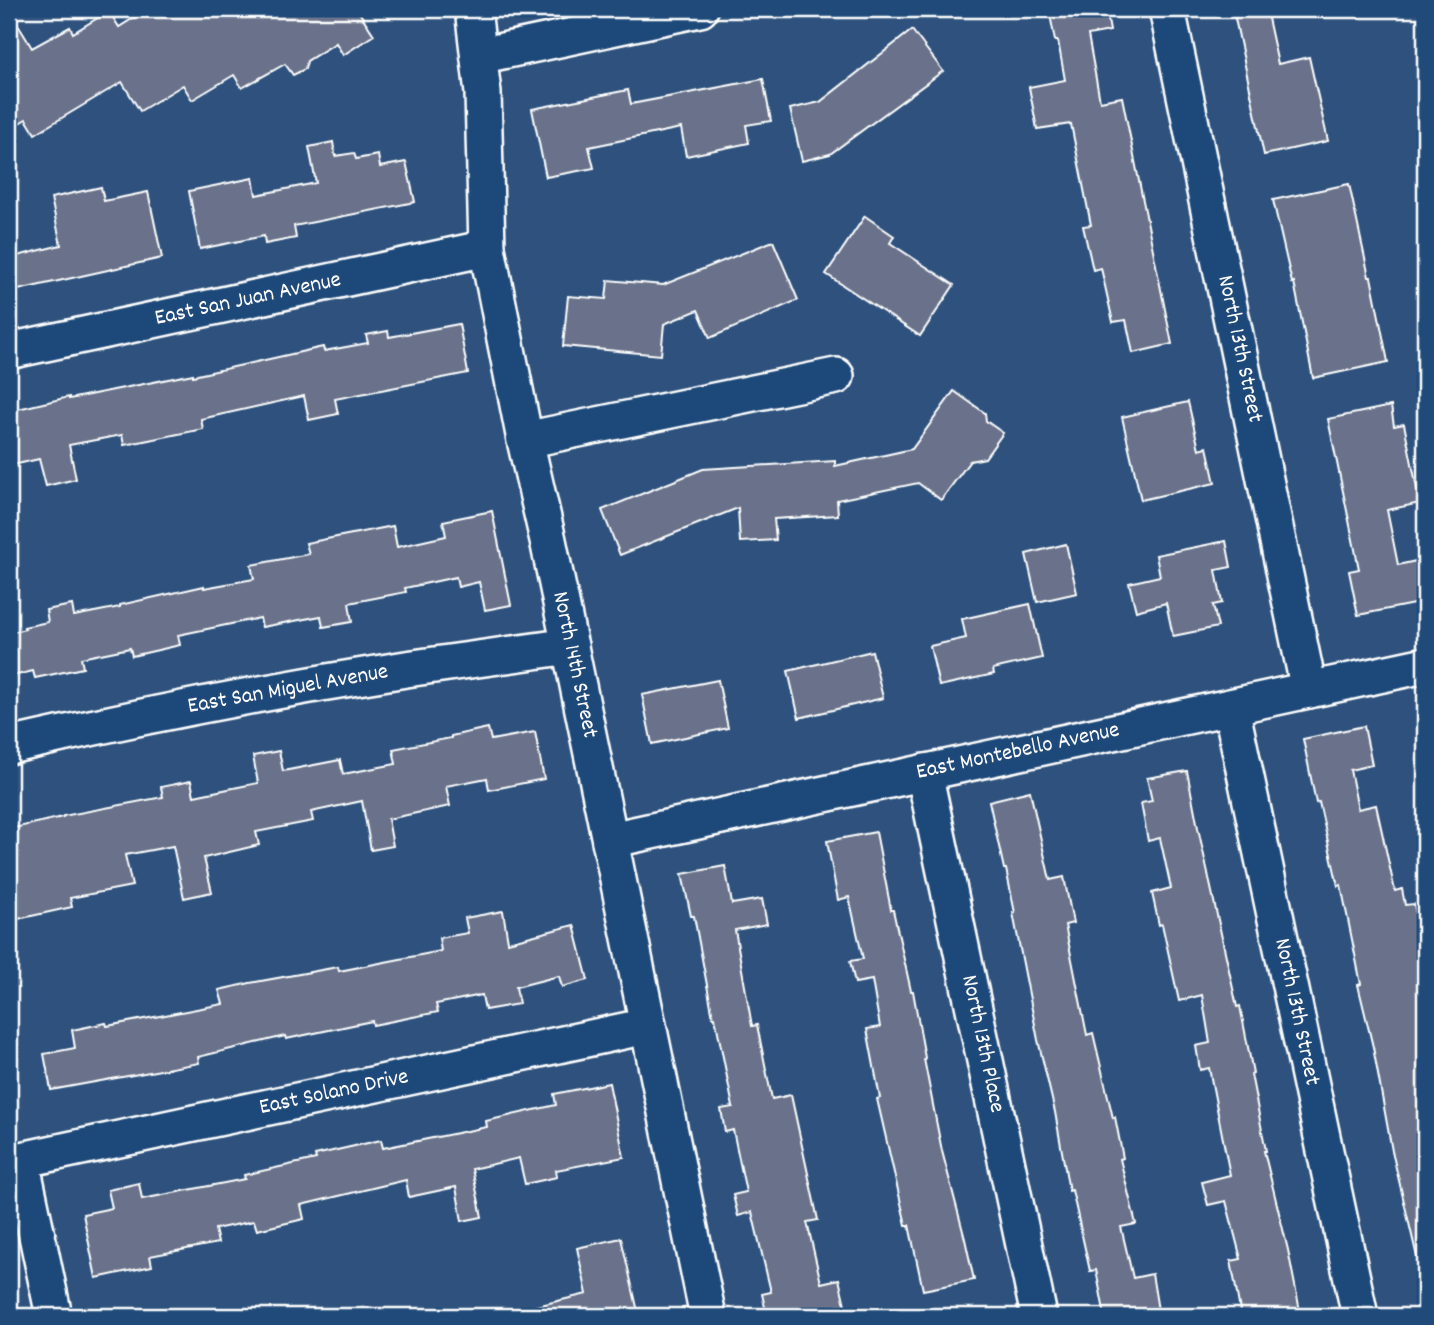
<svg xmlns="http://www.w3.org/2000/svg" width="1434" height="1325" font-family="Dekko,sans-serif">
  <rect width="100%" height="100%" fill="#2e527d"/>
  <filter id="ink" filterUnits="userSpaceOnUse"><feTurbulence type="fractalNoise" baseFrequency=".0143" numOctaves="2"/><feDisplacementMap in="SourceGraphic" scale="14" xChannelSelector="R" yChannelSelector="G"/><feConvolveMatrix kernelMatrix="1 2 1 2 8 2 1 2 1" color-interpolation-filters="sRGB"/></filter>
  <g filter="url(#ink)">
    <g fill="#69728a" stroke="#fff" stroke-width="2">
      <path d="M148 9H357L374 35 343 55 336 43 307 61 305 69 293 75 285 64 242 88 234 75 192 100 183 85 140 111 122 82 35 134 26 119 9 129V10L32 48 70 27 73 33 109 11 119 27Z"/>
      <path d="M1049 9H1106L1110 31 1088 35 1100 101 1122 97 1172 344 1133 353 1126 320 1113 322 1101 268 1093 270 1083 226 1091 225 1071 124 1037 129 1029 87 1065 80 1058 41H1055Z"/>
      <path d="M1233 9H1266L1278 64 1309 57 1328 141 1264 155Z"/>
      <path d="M912 30 943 71 830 154 802 161 790 109 820 102Z"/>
      <path d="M763 79 771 121 746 125 749 143 686 156 681 128 589 147 594 168 546 177 532 109 628 90 631 104Z"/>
      <path d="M333 142 335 156 354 153 356 159 378 155 380 167 406 162 415 202 294 226 296 238 265 244 264 236 200 249 189 191 253 178 256 195 316 183 309 147Z"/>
      <path d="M1349 184 1369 277H1371L1388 362 1313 378 1294 282 1292 283 1273 200Z"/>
      <path d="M101 187 104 201 148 192 162 258 9 292V258L61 245 51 198Z"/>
      <path d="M865 216 894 236 890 243 954 285 920 336 826 274Z"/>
      <path d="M773 241 798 300 710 338 698 310 664 324 661 355 563 346 568 296 606 299 608 280 663 285Z"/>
      <path d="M459 324 468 373 335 399 338 414 309 420 304 396 201 419 203 429 124 445 122 435 69 445 76 479 46 486 39 459 9 466V411L69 397V399L193 374V376L323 347 324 351 368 343 366 335 388 331 389 337Z"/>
      <path d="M954 391 985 413 986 421 1003 433 985 458 970 461 941 500 918 483 837 500 838 515 774 519 776 540 740 542 738 508 620 555 602 510 703 469 835 461V466L912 449Z"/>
      <path d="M1188 402 1199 449 1207 447 1215 483 1141 500 1122 417Z"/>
      <path d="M1391 406 1394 426 1404 424 1420 503 1387 510 1398 565 1416 561 1424 602 1358 615 1349 571 1359 569 1328 419Z"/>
      <path d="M492 511 511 605 485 610 479 582 458 587 456 577 405 588 406 592 349 603 352 622 323 627 321 616 262 627 260 618 178 635 180 645 132 656 130 648 81 658 83 668 35 678 33 671 9 677V633L25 629 24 627 48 622 46 610 72 605 74 616 120 607V605L204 586V588L254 579 251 565 309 554 306 543 393 526 397 547 446 536 443 521Z"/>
      <path d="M1226 541 1231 567 1216 570 1222 603 1213 605 1218 627 1173 636 1166 603 1136 611 1129 583 1160 576 1156 555Z"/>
      <path d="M1066 544 1077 593 1037 602 1026 554Z"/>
      <path d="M1030 604 1042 658 993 669 994 674 939 686 930 646 966 638 962 619Z"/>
      <path d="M872 651 883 698 799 718 788 671Z"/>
      <path d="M718 680 728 728 652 744 642 695Z"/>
      <path d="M1364 726 1372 765 1350 770 1358 809 1376 805 1395 891 1402 889 1405 905 1414 904 1420 933 1416 934 1425 977V1003L1420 1004 1425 1027V1256L1417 1257 1392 1151 1373 1047 1358 985 1361 984 1341 885 1338 886 1319 802 1316 803 1303 739Z"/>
      <path d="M488 728 491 740 535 732 544 779 489 790 487 778 446 786 450 806 388 819 393 846 371 850 362 801 311 812 313 821 256 832 259 845 204 858 212 892 184 898 173 846 125 855 132 886 70 898 72 907 9 921V829L63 817V816L163 797 161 787 191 781 194 796 258 783 253 756 279 751 283 771 340 760 343 774 396 764 393 749 451 738V736Z"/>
      <path d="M1187 771 1198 828 1237 1007 1240 1006 1253 1073 1251 1074 1266 1151H1264L1288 1250 1300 1311 1272 1316H1241L1231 1261 1241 1259 1226 1201 1208 1205 1202 1182 1230 1175 1209 1068 1200 1070 1196 1046 1210 1043 1202 995 1179 1001 1162 924 1159 925 1152 893 1171 888 1160 838 1148 841 1141 803 1152 801 1147 778Z"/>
      <path d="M1030 791 1050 880 1064 877 1073 923 1065 925 1087 1035 1093 1033 1113 1118 1115 1117 1123 1158 1120 1159 1136 1224 1121 1227 1133 1278 1152 1274 1159 1316H1105L1096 1270 1090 1271 1072 1190 1069 1191 1055 1112 1038 1040 1013 913H1015L1006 869H1004L989 801Z"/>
      <path d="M876 832 891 910H893L911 991H913L925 1058 924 1059 942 1151 965 1239 974 1280 923 1290 909 1225H906L877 1099 880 1098 867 1029 880 1027 872 980 855 983 850 961 863 959 849 897 838 900 827 841Z"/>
      <path d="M725 866 732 904 762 899 767 924 735 930 752 1026 757 1025 772 1099 791 1095 818 1220 807 1222 821 1283 839 1279 845 1305 829 1308 831 1316H767L762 1294 771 1292 752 1212 738 1216 733 1195 746 1192 733 1130 725 1132 721 1109 733 1107 715 1017H713L694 916H691L682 874Z"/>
      <path d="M503 911 508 942 574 925 588 980 562 987 559 976 516 987 519 1004 485 1010 482 995 436 1004 438 1012 373 1025 372 1021 286 1039 285 1036 198 1057 199 1063 51 1090 44 1054 75 1048 72 1030 106 1023 107 1026 223 1004 219 990 250 983 338 967 339 971 441 951 439 938 468 933 465 918Z"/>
      <path d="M609 1083 624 1157 556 1170 557 1177 525 1184 519 1158 472 1169 482 1217 462 1221 456 1187 409 1197 406 1180 301 1205 304 1219 257 1230 254 1221 215 1229 218 1243 150 1256 152 1266 96 1278 83 1214 112 1208 108 1190 139 1183 142 1199 245 1179 244 1175 316 1159 315 1155 381 1140 383 1148 487 1127 486 1121 556 1105 554 1094Z"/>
      <path d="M621 1238 639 1316H529L528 1308 587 1294 577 1248Z"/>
    </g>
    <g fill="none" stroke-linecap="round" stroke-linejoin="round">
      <g stroke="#fff" stroke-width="40">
        <g id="minor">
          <path d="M473 9 483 93 487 248 525 440 548 540 708 1316"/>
          <path d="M1167 9 1309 690"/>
          <path d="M479 56 700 9"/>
          <path d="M9 351 487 248"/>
          <path d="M525 440 836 376"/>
          <path d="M1231 707 1360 1316"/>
          <path d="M9 746C140 716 273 690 406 669 461 661 515 654 570 646"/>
          <path d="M924 772 1039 1316"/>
          <path d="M610 840 1425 665"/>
          <path d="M54 1316 21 1160 647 1026"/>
        </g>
      </g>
      <use href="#minor" stroke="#1f4a7a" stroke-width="35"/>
    </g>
  </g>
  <g text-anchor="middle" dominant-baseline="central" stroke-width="5" stroke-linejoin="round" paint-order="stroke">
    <g font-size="23" fill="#fff" stroke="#1f4a7a">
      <text transform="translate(248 300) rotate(-12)">East San Juan Avenue</text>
      <text transform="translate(1239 349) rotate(78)">North 13th Street</text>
      <text transform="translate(574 665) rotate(78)">North 14th Street</text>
      <text transform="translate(288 690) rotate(-10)">East San Miguel Avenue</text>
      <text transform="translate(1018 752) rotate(-12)">East Montebello Avenue</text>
      <text transform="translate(1296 1012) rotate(78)">North 13th Street</text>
      <text transform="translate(982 1044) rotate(78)">North 13th Place</text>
      <text transform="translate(334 1093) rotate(-12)">East Solano Drive</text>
    </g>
  </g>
  <rect width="1434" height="1325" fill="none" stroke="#1f4a7a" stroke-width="35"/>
  <rect x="18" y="18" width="1399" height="1290" fill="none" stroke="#fff" stroke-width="2.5" filter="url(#ink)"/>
</svg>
